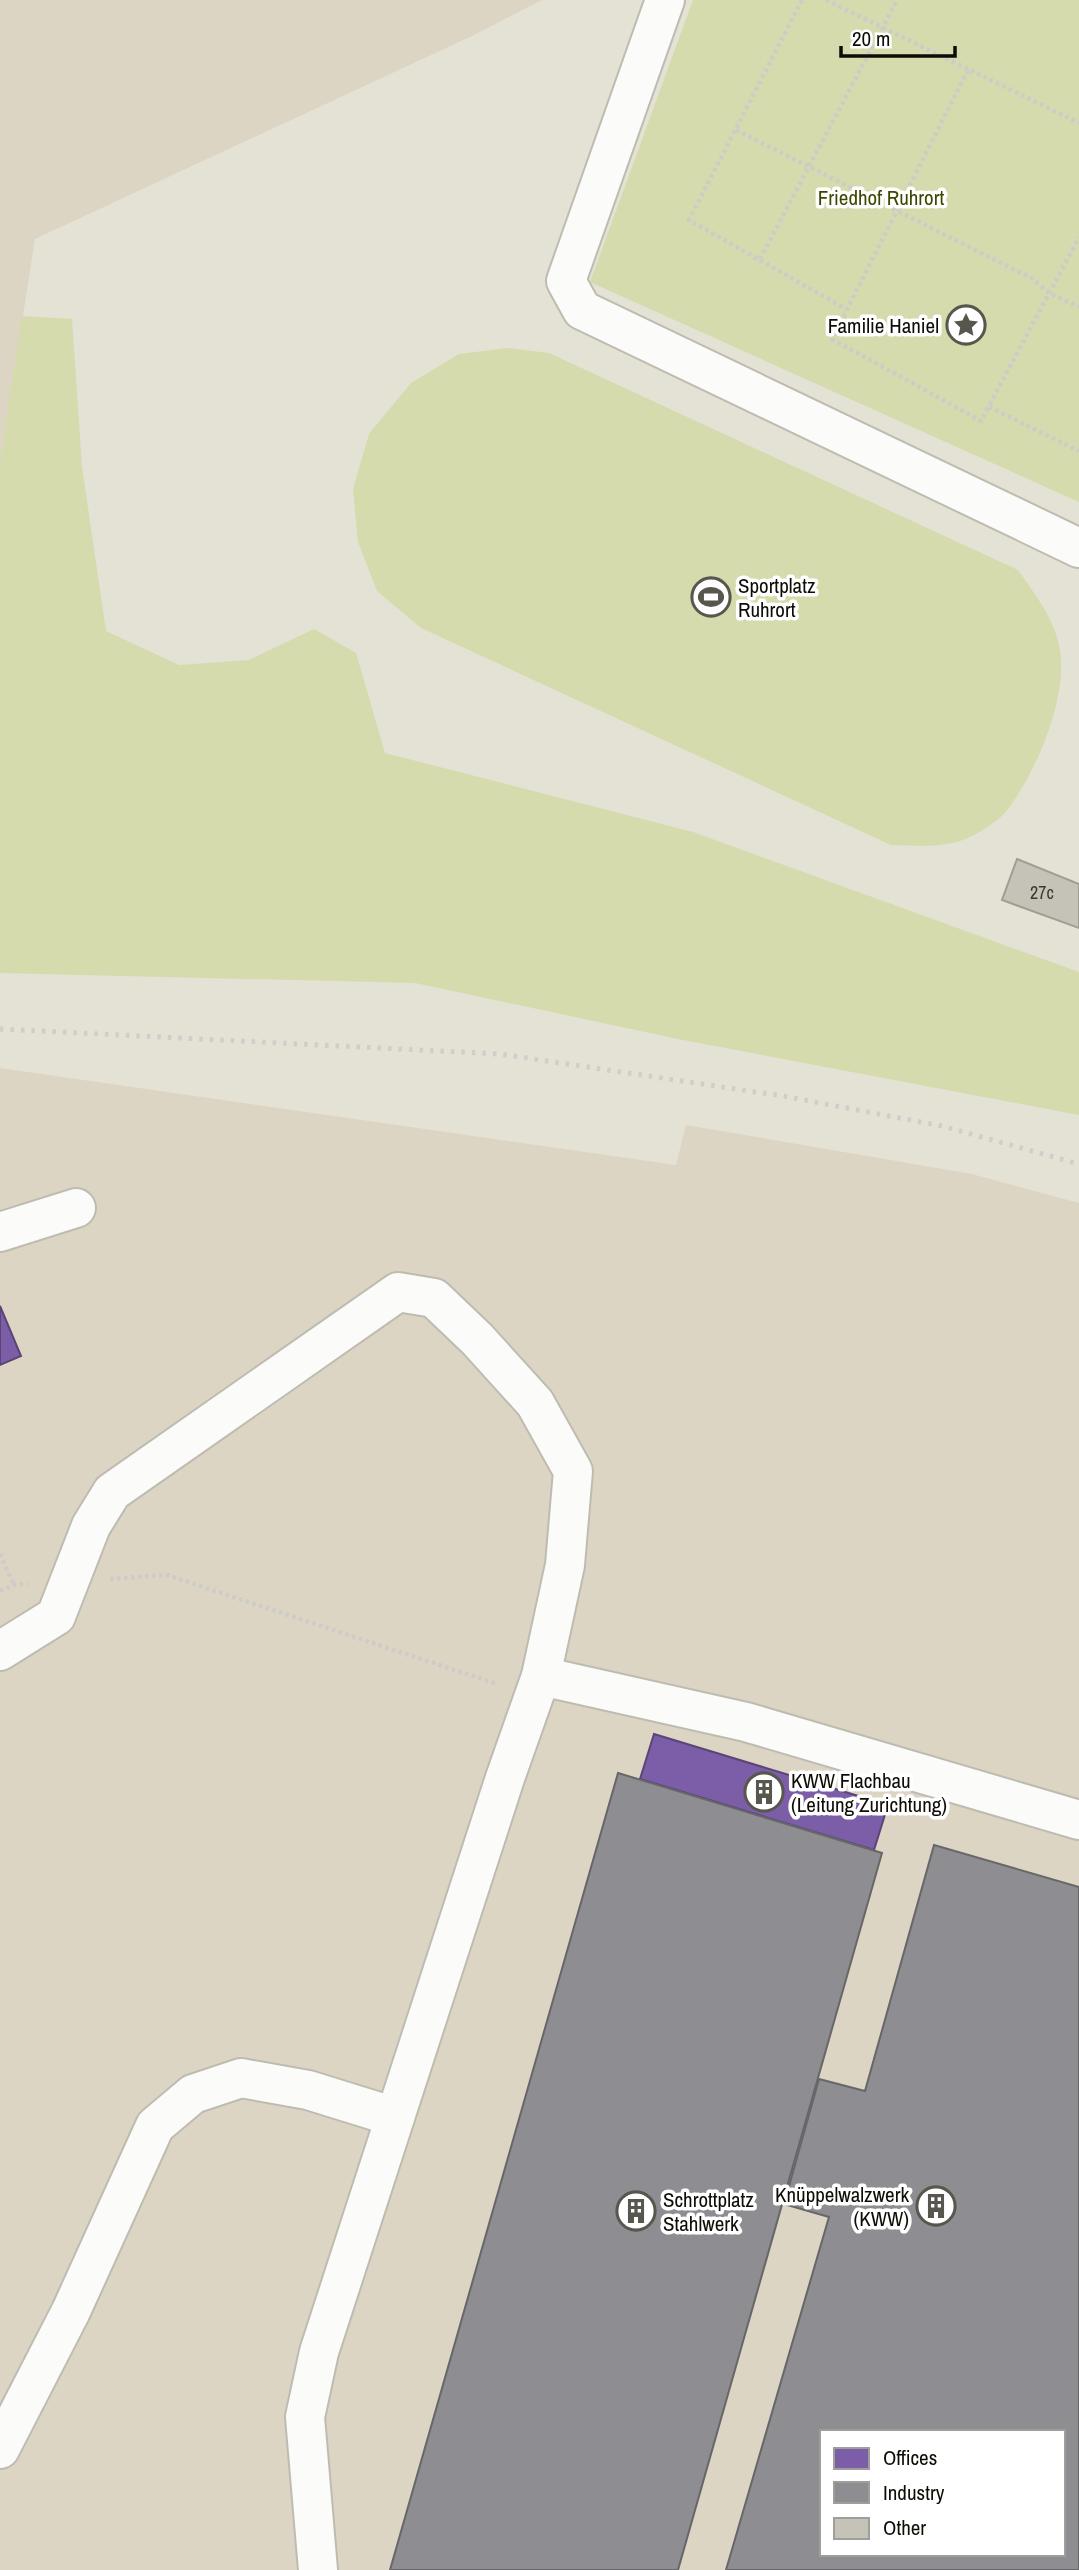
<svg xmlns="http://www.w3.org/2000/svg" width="1079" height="2570" font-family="'Archivo Narrow',sans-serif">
  <rect width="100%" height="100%" fill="#e4e2d4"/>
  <g fill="#ddd5c4" fill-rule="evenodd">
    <path d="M0 0H542L470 37 35 239 0 462Z"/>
    <path d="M0 1068 676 1165 686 1125 972 1174 1079 1203V2570H0ZM822 2432H1063V2554H822Z"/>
  </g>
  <g fill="#d5dbad">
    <path d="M693 0H1079V502L590 282Z"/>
    <path d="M22 316 72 319 82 467 106 631 179 665 249 660 314 629 356 653 385 753 693 832 1079 972V1115L678 1039 415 983 0 973V462Z"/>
    <path d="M508 348 549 353 1018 570C1034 593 1053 617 1059 645 1070 694 1037 770 1008 809 1001 819 985 829 974 835 948 849 920 846 891 845L421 628 377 591 358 542 353 489 369 434 411 383 459 354Z"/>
  </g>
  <g fill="#7b5ea7" stroke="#5a4576" stroke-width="2">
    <path d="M0 1306 21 1356 0 1365Z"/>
    <path d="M654 1734 888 1805 874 1850 640 1779Z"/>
  </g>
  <g fill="#8d8d92" stroke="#676668" stroke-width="2" fill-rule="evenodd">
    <path d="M618 1773 882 1853 678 2570H390Z"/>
    <path d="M934 1845 1079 1887V2570H726L829 2217 784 2204 819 2079 865 2091ZM822 2432H1063V2554H822Z"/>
  </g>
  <path fill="#c5c3b8" stroke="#a09e94" stroke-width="2" d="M1017 859 1079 884V928L1002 900Z"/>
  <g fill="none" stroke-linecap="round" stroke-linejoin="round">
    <g stroke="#bebcb1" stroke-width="42">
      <g id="minor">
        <path d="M665 0 566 281 582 310 1079 548"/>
        <path d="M0 1232 76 1208"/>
        <path d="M0 1651 56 1616 91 1526 112 1492 398 1292 434 1298 477 1339 535 1403 573 1471 565 1565 541 1676 505 1778 319 2352 305 2417 318 2570"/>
        <path d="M541 1676 746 1722 1079 1820"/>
        <path d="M0 2449 71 2311 155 2126 193 2094 241 2078 308 2090 395 2117"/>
      </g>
    </g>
    <g stroke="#cdccc8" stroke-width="4.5" stroke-dasharray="3.5 3.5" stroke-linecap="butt">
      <path d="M802 0 689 220 846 309"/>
      <path d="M826 0 1079 123"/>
      <path d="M968 70 832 339 981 421 1079 237"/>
      <path d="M736 130 1033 279 1049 293 1079 307"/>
      <path d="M760 259 897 0"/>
      <path d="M989 407 1079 451"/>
      <path d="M0 1554 14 1585"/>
      <path d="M110 1579 167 1575 497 1684"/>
      <path d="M0 1591 14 1585 28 1584"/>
    </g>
    <use href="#minor" stroke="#fbfbf9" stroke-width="38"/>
    <path stroke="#cfceca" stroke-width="5" stroke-dasharray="3.5 7" stroke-linecap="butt" d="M0 1029 500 1054 783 1096 942 1126 1079 1164"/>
  </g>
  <defs>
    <g id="sight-ring" transform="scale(2.0125)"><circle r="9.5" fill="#fff" stroke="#58574d" stroke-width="1.5"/><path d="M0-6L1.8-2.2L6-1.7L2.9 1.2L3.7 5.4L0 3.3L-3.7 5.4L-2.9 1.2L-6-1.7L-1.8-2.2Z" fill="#58574d"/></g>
    <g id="stadium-ring" transform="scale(2.0125)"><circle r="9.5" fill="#fff" stroke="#58574d" stroke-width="1.5"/><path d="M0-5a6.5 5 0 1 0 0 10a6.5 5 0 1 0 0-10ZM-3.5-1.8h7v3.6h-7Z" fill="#58574d"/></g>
    <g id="building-ring" transform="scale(2.0125)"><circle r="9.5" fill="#fff" stroke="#58574d" stroke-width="1.5"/><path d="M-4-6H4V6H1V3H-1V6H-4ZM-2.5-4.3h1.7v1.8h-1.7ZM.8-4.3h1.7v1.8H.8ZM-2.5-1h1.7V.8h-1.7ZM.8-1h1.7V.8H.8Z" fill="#58574d"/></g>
  </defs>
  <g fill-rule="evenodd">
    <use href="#sight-ring" x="966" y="325"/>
    <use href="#stadium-ring" x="711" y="597"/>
    <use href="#building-ring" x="764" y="1792"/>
    <use href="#building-ring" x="936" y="2206"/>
    <use href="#building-ring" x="636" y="2211"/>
  </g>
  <g text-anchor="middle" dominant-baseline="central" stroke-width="7" stroke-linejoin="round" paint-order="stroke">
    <g font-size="18" fill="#3b3a32">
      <text x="1042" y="892">27c</text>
    </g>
    <g font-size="21" fill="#3e4700" stroke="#fff">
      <text x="881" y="197">Friedhof Ruhrort</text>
    </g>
    <g font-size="21" fill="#0d0c05" stroke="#fff" text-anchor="start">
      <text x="939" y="325" text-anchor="end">Familie Haniel</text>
      <text x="738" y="585">Sportplatz<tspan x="738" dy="24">Ruhrort</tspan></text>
      <text x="791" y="1780">KWW Flachbau<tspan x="791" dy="24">(Leitung Zurichtung)</tspan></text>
      <text x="909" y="2194" text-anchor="end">Knüppelwalzwerk<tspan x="909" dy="24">(KWW)</tspan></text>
      <text x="663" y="2199">Schrottplatz<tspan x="663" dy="24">Stahlwerk</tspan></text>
    </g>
  </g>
  <rect x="820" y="2430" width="245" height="126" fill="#ffffff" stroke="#9e9e9b" stroke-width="2"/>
  <rect x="834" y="2448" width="35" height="21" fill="#7b5ea7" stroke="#9e9e9b" stroke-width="2"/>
  <text x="883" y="2465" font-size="21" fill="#0d0c05">Offices</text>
  <rect x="834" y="2482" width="35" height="21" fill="#8d8d92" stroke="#9e9e9b" stroke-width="2"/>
  <text x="883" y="2500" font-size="21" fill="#0d0c05">Industry</text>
  <rect x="834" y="2518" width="35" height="21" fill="#c5c3b8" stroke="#9e9e9b" stroke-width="2"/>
  <text x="883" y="2535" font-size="21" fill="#0d0c05">Other</text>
  <path d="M841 46v10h114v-10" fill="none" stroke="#0d0c05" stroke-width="3.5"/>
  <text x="852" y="46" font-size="21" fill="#0d0c05" stroke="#ffffff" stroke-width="5" paint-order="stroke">20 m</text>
</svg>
